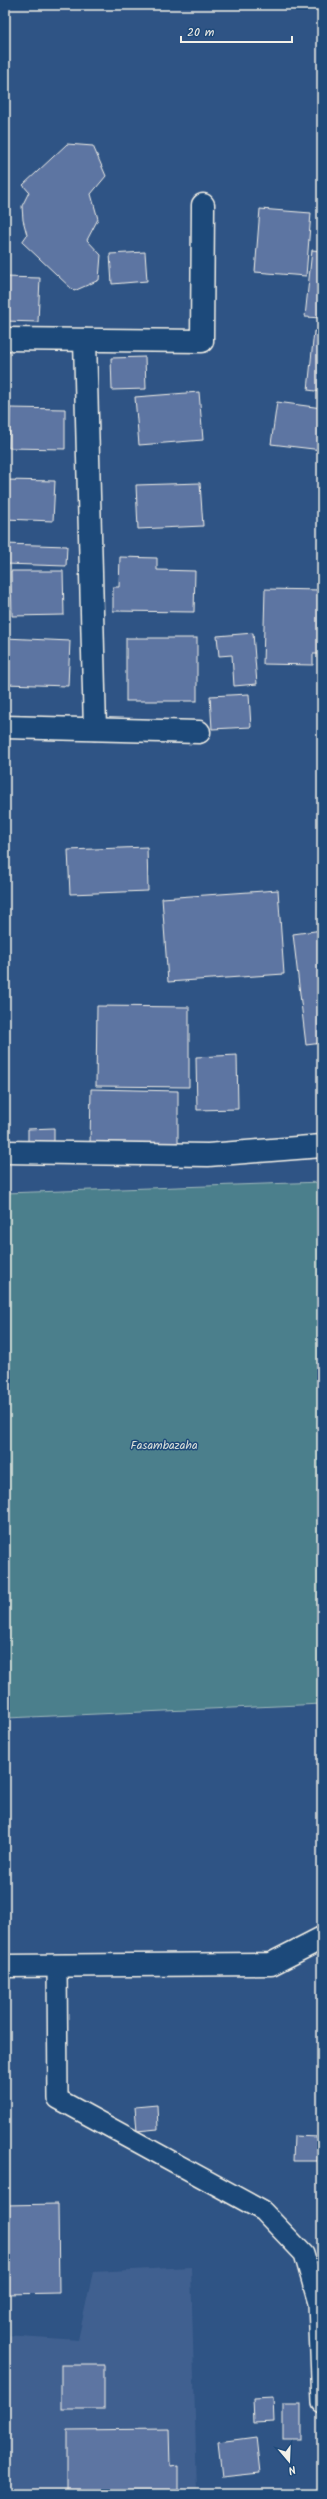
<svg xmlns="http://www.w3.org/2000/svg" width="327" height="2499" font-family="Kalam,sans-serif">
  <rect width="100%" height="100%" fill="#2f5485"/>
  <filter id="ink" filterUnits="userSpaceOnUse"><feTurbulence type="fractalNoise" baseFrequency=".025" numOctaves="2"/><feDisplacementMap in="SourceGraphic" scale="8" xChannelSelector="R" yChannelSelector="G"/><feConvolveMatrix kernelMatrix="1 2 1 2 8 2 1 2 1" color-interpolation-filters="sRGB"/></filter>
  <g filter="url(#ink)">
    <path fill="#416190" d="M191 2267 197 2494H5V2335L78 2340 93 2272Z"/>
    <path fill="#4b7f8c" stroke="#a0b8ba" d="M322 1182V1704L7 1718 5 1696V1193Z"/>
    <g fill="#5d75a2" stroke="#f4f1e8">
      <path d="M67 144 93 146 106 176 91 194 98 219 87 240 101 255 99 280 74 291 22 242 27 235 23 220 22 206 29 192 23 185Z"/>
      <path d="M260 209 311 213 306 276 255 272Z"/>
      <path d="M312 250 322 251V318L305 317Z"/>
      <path d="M145 252 147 281 112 284 110 254Z"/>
      <path d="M5 277 40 278 38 322 5 321Z"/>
      <path d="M314 331 322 332V392L308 390Z"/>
      <path d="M145 357 146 389 112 390 111 358Z"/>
      <path d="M199 392 203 440 139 445 135 397Z"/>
      <path d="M277 402 322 408V450L271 444Z"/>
      <path d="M10 408 65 409V449L9 448Z"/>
      <path d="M5 480 55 481 53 521 5 519Z"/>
      <path d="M200 483 203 526 138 529 136 485Z"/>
      <path d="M5 544 67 546 66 566 5 564Z"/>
      <path d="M120 557 157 558V570L195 571 194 612 113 611V587H119Z"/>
      <path d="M11 571H63L64 615 12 616Z"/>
      <path d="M265 589 322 590V654H313V665L263 664Z"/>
      <path d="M253 633 257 684 234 686 232 655 219 656 217 636Z"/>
      <path d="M5 638 70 641 68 686 5 684Z"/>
      <rect x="126" y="638" width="71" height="63"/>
      <path d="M249 694 251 727 212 729 210 696Z"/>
      <path d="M147 847 148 891 70 894 68 850Z"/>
      <path d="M278 890 284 974 168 982 162 898Z"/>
      <path d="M322 930V1043L306 1045 293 934Z"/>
      <path d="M97 1006 189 1007V1087L96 1086Z"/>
      <path d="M237 1055 238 1109 197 1110 196 1057Z"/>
      <path d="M91 1089 178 1091V1145L90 1144Z"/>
      <rect x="5" y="1125" width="4" height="17"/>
      <path d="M54 1128V1142L28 1143V1129Z"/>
      <path d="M157 2105 158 2129 137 2131 135 2107Z"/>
      <path d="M294 2136 319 2137 318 2161H293Z"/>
      <path d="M58 2204 59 2293 5 2294V2205Z"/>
      <rect x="61" y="2365" width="43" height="44"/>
      <path d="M273 2397 274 2422 254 2423 253 2398Z"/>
      <rect x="283" y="2404" width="18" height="35"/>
      <path d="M169 2429 170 2467 178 2466V2494H67V2430Z"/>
      <path d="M256 2437 260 2473 222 2477 218 2442Z"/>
    </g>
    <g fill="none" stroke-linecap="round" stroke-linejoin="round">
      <g stroke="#f4f1e8" stroke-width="22">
        <path id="lane" d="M57 1966 58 2099 263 2211 304 2254 318 2303 322 2403"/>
      </g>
      <g stroke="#f4f1e8" stroke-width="25">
        <g id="street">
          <path d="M5 339 202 341 203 205"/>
          <path d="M85 340 95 729"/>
          <path d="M5 727 199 732"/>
          <path d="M5 1152 208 1155 322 1146"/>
          <path d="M5 1966 271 1964 322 1938"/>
        </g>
      </g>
      <use href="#lane" stroke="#1f4a7a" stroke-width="19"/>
      <use href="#street" stroke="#1f4a7a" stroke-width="22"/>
    </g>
  </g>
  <g text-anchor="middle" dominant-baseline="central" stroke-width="3" stroke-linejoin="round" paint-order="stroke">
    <g font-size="12" fill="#dbe0da" stroke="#1f4a7a">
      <text x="164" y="1445">Fasambazaha</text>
    </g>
  </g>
  <rect width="327" height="2499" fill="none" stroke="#1f4a7a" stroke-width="20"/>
  <rect x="10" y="10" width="307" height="2479" fill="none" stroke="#f4f1e8" stroke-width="1.5" filter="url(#ink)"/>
  <g transform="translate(289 2461) rotate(161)" stroke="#1f4a7a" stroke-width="3" paint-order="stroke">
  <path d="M0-3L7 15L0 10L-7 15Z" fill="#f4f1e8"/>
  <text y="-6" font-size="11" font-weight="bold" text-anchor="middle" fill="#f4f1e8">N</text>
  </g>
  <path d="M181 36v6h111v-6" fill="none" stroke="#f4f1e8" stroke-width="2"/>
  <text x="187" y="36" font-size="12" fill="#f4f1e8" stroke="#1f4a7a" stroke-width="3" paint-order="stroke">20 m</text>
</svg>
